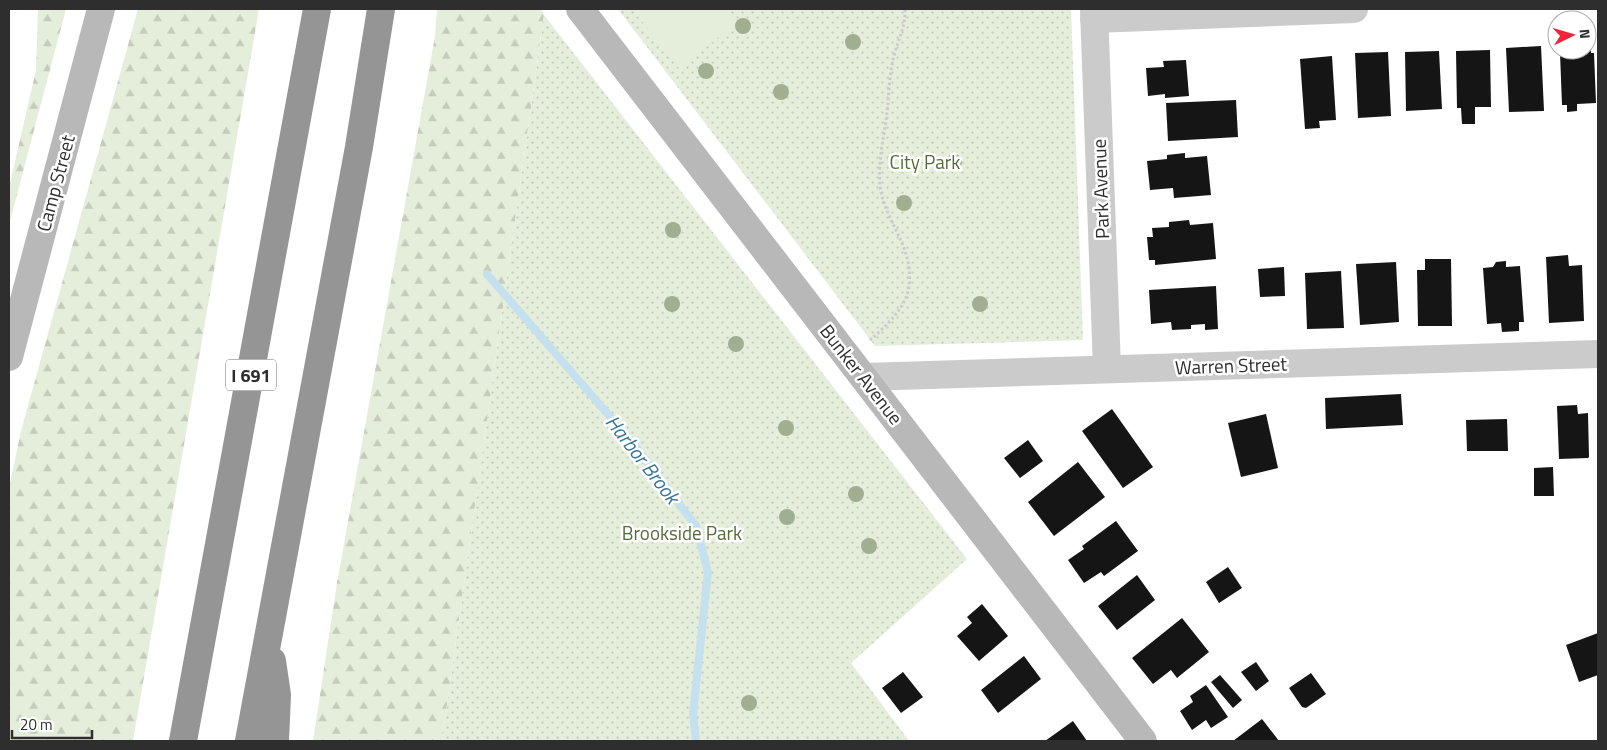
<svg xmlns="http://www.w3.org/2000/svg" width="1607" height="750" font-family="'Titillium Web',sans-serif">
  <defs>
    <pattern id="forest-firs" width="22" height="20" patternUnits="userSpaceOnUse" patternTransform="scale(1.25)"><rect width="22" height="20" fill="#e5eddb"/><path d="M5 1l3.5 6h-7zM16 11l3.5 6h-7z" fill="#c5ccbc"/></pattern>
    <pattern id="park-dots" width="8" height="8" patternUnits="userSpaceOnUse" patternTransform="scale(1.25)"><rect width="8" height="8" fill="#e5eddb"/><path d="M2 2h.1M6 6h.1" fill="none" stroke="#c5ccbc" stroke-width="1.8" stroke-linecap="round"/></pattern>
  </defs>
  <rect width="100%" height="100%" fill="#fff"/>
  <g fill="url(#forest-firs)">
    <path d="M38 9H66L9 225V188L36 70Z"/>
    <path d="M138 9H259L133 741H9V488L21 431Z"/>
    <path d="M437 9H541L544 15 443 733 447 741H313L337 583 435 36Z"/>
  </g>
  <g fill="url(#park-dots)">
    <path d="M618 9H1071L1083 340 875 346Z"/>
    <path d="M544 15 967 559 851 663 909 741H447L443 733Z"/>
  </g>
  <path fill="#e5eddb" d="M632 9H724L736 24 679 68Z"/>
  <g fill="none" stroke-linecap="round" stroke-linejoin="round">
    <path stroke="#c5e0ee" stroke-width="8" d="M487 274 632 442 696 526 708 572 693 714 696 741"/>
  </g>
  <g fill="#151515">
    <path d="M1587 45H1591V53H1594L1596 103 1577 104V111L1567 112V105H1562L1560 53H1564V50H1587Z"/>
    <path d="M1541 46 1544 111 1509 112 1506 48Z"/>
    <path d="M1490 50 1491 107H1475V124H1462L1461 108H1457L1456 51Z"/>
    <path d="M1439 51 1442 109 1406 111 1405 52Z"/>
    <path d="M1388 52 1391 116 1358 118 1355 53Z"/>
    <path d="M1332 56 1336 120 1319 121 1320 128 1305 129 1300 59Z"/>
    <path d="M1186 60 1189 96 1165 98V94L1148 96 1146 68 1164 67 1163 61Z"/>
    <path d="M1236 100 1238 137 1168 141 1166 103Z"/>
    <path d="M1185 153V158L1207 156 1211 195 1174 198 1173 188 1150 190 1147 161 1167 159V155Z"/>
    <path d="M1189 220 1190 225 1213 223 1216 259 1155 265V260H1149L1147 237H1153L1152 228 1169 227V222Z"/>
    <path d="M1568 255 1569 266 1582 265 1584 321 1549 323 1546 257Z"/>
    <path d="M1425 259H1451L1452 326H1418L1417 270H1425Z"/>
    <path d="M1506 261V267L1520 266 1524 322H1519V331L1502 332 1501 323 1487 324 1483 268 1493 267 1496 262Z"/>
    <path d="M1396 262 1399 322 1360 325 1356 264Z"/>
    <path d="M1284 267 1285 296 1260 297 1258 269Z"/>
    <path d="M1341 271 1344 328 1307 329 1305 273Z"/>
    <path d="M1216 286 1218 329 1205 330V324L1191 325V329L1172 330 1171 322 1151 324 1149 290Z"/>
    <path d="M1401 394 1403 425 1326 429 1325 398Z"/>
    <path d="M1577 405 1578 414 1588 413 1589 457 1588 458 1559 459 1557 406Z"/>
    <path d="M1112 409 1153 467 1123 488 1082 431Z"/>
    <path d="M1266 414 1278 468 1241 477 1228 423Z"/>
    <path d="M1507 419 1508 451H1467L1466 420Z"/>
    <path d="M1028 440 1043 461 1020 478 1004 458Z"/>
    <path d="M1078 462 1105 497 1054 536 1028 502Z"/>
    <path d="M1553 467 1554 496H1534V468Z"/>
    <path d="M1116 521 1138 551 1104 576 1101 572 1084 583 1068 560 1084 549 1082 546Z"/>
    <path d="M1228 567 1242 588 1219 603 1206 582Z"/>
    <path d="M1137 575 1155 600 1117 630 1098 606Z"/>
    <path d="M982 604 1008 636 979 661 957 636 972 623 967 617Z"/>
    <path d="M1182 618 1209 652 1177 678 1171 670 1153 684 1132 658Z"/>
    <path d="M1598 633V675L1579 682 1566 645Z"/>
    <path d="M1024 656 1041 679 998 713 981 690Z"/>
    <path d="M1256 662 1269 681 1256 691 1241 672Z"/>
    <path d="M903 672 923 697 901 713 882 688Z"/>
    <path d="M1311 673 1326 694 1306 708 1302 707 1289 688Z"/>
    <path d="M1220 675 1242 700 1233 708 1211 682Z"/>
    <path d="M1206 685 1228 717 1211 728 1206 720 1192 730 1180 711 1193 702 1190 696Z"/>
    <path d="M1262 719 1279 741H1233Z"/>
    <path d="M1073 721 1087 741H1045Z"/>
  </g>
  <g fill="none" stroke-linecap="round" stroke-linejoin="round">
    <path stroke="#cbcbcb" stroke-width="3" stroke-dasharray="2.5 2.5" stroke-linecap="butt" d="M870 340C885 327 907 307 909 286 914 245 884 222 880 185 878 161 884 137 887 113 889 95 889 74 894 56 898 40 906 26 905 9"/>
    <g stroke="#cbcbcb" stroke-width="28">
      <path d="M1094 9 1107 369"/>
      <path d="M1094 19 1354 9"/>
      <path d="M864 377 1598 354"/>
    </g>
    <g stroke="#b8b8b8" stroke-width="28">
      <path d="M580 9 1143 741"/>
      <path d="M9 357 101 9"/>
    </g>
    <g stroke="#959595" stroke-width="28">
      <path d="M272 661 277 695 275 741"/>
      <path d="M183 741 317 9"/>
      <path d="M249 741 359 147 381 9"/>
    </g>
  </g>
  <g fill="#a0af92">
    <circle cx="743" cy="26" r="8"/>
    <circle cx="853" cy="42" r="8"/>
    <circle cx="706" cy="71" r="8"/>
    <circle cx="781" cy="92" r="8"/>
    <circle cx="954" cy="162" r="8"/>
    <circle cx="904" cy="203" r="8"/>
    <circle cx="673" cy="230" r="8"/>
    <circle cx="672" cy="304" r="8"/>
    <circle cx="980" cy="304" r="8"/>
    <circle cx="736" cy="344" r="8"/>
    <circle cx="786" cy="428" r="8"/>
    <circle cx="856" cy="494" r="8"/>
    <circle cx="787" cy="517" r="8"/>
    <circle cx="869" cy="546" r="8"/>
    <circle cx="749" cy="703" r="8"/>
  </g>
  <g text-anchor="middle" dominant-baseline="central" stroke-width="5" stroke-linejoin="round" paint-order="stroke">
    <rect fill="#fff" stroke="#6d6d6d" stroke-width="1" x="226" y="359.5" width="50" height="31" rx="4"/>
    <g font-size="18" font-weight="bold" fill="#2e2e2e">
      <text x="251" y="375">I 691</text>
    </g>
    <g font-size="19" fill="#536d38" stroke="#fff">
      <text x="925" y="161">City Park</text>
      <text x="682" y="532">Brookside Park</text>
    </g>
    <g font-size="19" fill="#2e2e2e" stroke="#fff">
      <text transform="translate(55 183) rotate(-75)">Camp Street</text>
      <text transform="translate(1100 189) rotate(-92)">Park Avenue</text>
      <text transform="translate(1231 365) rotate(-2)">Warren Street</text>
      <text transform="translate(862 374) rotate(52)">Bunker Avenue</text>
    </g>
    <g font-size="20" font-style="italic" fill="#367596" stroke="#fff">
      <text transform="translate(643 459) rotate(52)">Harbor Brook</text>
    </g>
  </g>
  <rect width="1607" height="750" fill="none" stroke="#2e2e2e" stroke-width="20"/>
  <g transform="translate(1572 35) rotate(85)"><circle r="24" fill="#ffffff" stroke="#ababab"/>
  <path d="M0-4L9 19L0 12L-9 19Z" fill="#f1243b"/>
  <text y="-8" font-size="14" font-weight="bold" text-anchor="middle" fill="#2e2e2e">N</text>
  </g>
  <path d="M12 730v8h80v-8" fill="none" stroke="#2e2e2e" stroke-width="2.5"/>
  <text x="20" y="730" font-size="15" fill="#2e2e2e" stroke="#ffffff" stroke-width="4" paint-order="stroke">20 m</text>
</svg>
